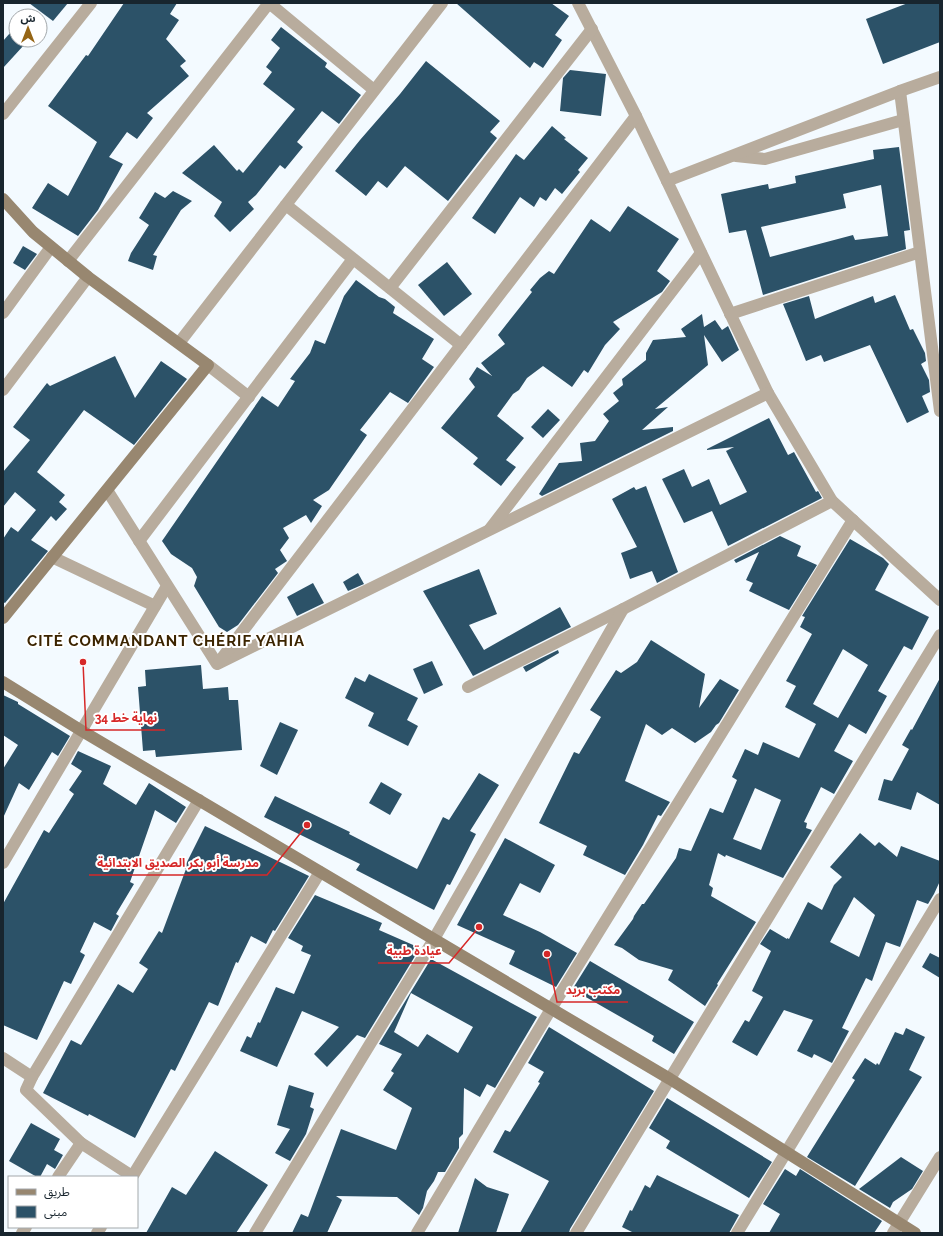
<svg xmlns="http://www.w3.org/2000/svg" width="943" height="1236" font-family="Raleway,'Noto Sans Arabic',sans-serif">
  <rect width="100%" height="100%" fill="#f3faff"/>
  <g fill="#2c5268" fill-rule="evenodd">
    <path d="M29 3H68L53 21Z"/>
    <path d="M124 3H177L170 14 179 20 166 39 186 61 180 66 189 76 147 113 153 118 137 139 127 132 109 157 123 164 98 210 78 236 32 208 48 183 68 196 97 142 48 106 86 55 88 56Z"/>
    <path d="M456 3H551L569 16 555 35 562 40 543 68 534 62 530 68Z"/>
    <path d="M908 3H940V42L883 64 866 19Z"/>
    <path d="M281 27 327 63 325 67 361 95 339 124 322 111 297 142 303 147 285 169 280 165 256 195 248 202 254 209 230 232 214 216 222 202 182 173 214 145 237 171 239 169 243 173 295 109 263 84 272 72 266 67 280 48 271 40Z"/>
    <path d="M10 33 16 38V40H18L24 45 3 68V41Z"/>
    <path d="M426 61 500 121 490 132 497 138 448 201 405 166 387 188 378 181 366 196 335 171 360 140 400 94Z"/>
    <path d="M570 70 606 74 601 116 560 111 563 78Z"/>
    <path d="M552 126 566 138 564 139 588 158 578 170 580 172 562 194 555 188 546 201 540 197 534 207 520 197 495 234 472 218 516 154 524 160Z"/>
    <path d="M899 147 910 230 904 231 906 249 763 295 746 230 729 233 721 194 768 184 769 189 796 183 795 176 874 159 873 150ZM881 185 888 236 855 240 853 235 770 257 761 227 846 208 843 194Z"/>
    <path d="M173 191 192 201 181 210 153 255 157 256 153 270 128 261 131 253 149 225 139 218 155 192 165 198Z"/>
    <path d="M628 206 679 239 657 271 670 281 662 292 613 322 620 329 605 345 588 373 584 370 572 387 543 366 527 378 519 390 513 394 497 416 524 438 506 460 516 467 501 486 473 464 478 458 441 428 475 387 469 379 477 367 492 376 481 363 505 344 498 335 532 292 530 290 540 278 549 271 554 274 591 219 610 232Z"/>
    <path d="M23 246 37 254 25 270 13 263Z"/>
    <path d="M447 262 472 294 444 316 418 285Z"/>
    <path d="M356 280 379 297 385 299 395 307 393 313 434 339 422 359 434 367 408 403 390 392 360 430 367 435 329 490 313 500 322 506 311 523 306 515 283 528 289 538 280 550 287 561 275 569 278 573 238 625 227 632 219 627 194 586 197 577 192 568 171 554 162 541 262 396 278 407 295 381 290 379 310 353 315 340 325 344 344 296Z"/>
    <path d="M895 295 910 330 913 329 925 353 926 361 921 364 929 380 930 392 922 396 929 412 907 423 870 345 824 362 821 355 806 361 783 304 809 296 815 319 873 296 875 303Z"/>
    <path d="M702 314 704 327 715 320 722 330 728 326 739 350 722 362 704 335 708 365 655 409 668 407 642 430 673 427V431L542 496 539 494 559 463 582 461 580 443 595 441 609 421 603 414 619 401 613 393 623 385 622 379 646 360V353L653 340 686 337 681 329Z"/>
    <path d="M115 356 135 398 161 361 187 379 134 445 84 410 37 472 65 495 59 502 67 509 56 521 51 516 31 540 48 551 5 603 3 602V539L11 527 18 532 36 510 15 492 3 507V472L30 440 13 427 47 383 50 386Z"/>
    <path d="M548 409 560 420 543 438 531 427Z"/>
    <path d="M769 418 788 455 794 452 816 492 818 491 822 498 728 546 712 511 684 523 662 479 684 469 692 487 709 479 720 505 747 492 726 451 734 447 707 450V449Z"/>
    <path d="M646 486 678 572 657 583 652 571 630 579 621 553 637 547 612 499 634 487 636 490Z"/>
    <path d="M780 536 801 546 797 556 817 565 789 610 749 591 753 583 746 580 759 552 736 563 734 560Z"/>
    <path d="M850 539 883 558 889 564 875 590 929 617 912 650 904 646 878 691 887 696 866 734 849 724 834 751 853 761 834 794 821 787 804 822 807 823 806 828 812 830 783 878 726 855 725 857 718 853 709 885 713 888 711 896 756 922 717 984 718 985 705 1006 668 980 673 970 639 960 622 948 614 945 633 919 634 916 642 904H644L676 858 679 848 691 851 710 808 723 813 737 780 732 777 745 749 758 755 763 742 799 758 816 724 785 707 796 686 786 681 812 634 800 627 805 617 802 616ZM843 649 868 665 838 718 813 704ZM755 788 781 800 761 850 733 839Z"/>
    <path d="M479 569 497 614 469 625 484 650 560 607 571 627 473 676 423 591Z"/>
    <path d="M358 573 364 584 348 591 343 582Z"/>
    <path d="M313 583 324 603 297 616 287 597Z"/>
    <path d="M651 640 705 674 699 708 720 679 739 690 719 723 716 725 711 732 695 743 672 728 662 735 646 724 625 781 670 802 661 816 658 815 643 845 625 875 583 855 587 846 539 823 574 752 579 754 601 717 590 710 616 670 621 673 637 662Z"/>
    <path d="M558 650 559 653 526 672 523 667Z"/>
    <path d="M432 661 443 685 424 694 413 669Z"/>
    <path d="M201 665 203 689 228 687 229 700H238L242 750 156 757 155 750 143 751 138 687 146 686 145 670Z"/>
    <path d="M369 674 418 698 407 720 418 726 408 746 368 726 374 713 345 698 355 677 365 682Z"/>
    <path d="M940 678V805L917 792 911 810 878 800 884 779 892 781 909 749 902 745 911 729 912 730Z"/>
    <path d="M3 695 18 702V704L70 736 58 756 52 752 29 790 19 783 3 818V769L18 745 3 735Z"/>
    <path d="M280 722 298 730 277 775 260 766Z"/>
    <path d="M78 751 111 766 103 784 136 805 149 783 186 807 176 823 155 810 130 882 134 884 116 914 119 916 111 931 94 922 80 952 85 955 71 984 64 981 37 1040 3 1025V904L44 830 49 833 74 794 69 790 82 771 71 764Z"/>
    <path d="M479 773 499 785 470 831 476 834 450 885 447 884 434 910 356 870 360 864 264 817 275 796 350 832 349 834 417 869 443 817 449 820Z"/>
    <path d="M381 782 402 794 390 815 369 803Z"/>
    <path d="M205 826 309 876 275 931 273 930 266 944 251 936 238 963 236 962 218 1006 209 1002 175 1071 171 1069 135 1138 89 1114 88 1116 43 1093 71 1040 81 1045 118 984 133 993 148 969 139 963 159 931 162 933 186 869 184 868Z"/>
    <path d="M860 833 875 846 879 842 897 857 901 846 940 861V881L934 894 928 904 917 900 900 947 886 942 872 981 866 978 842 1028 849 1031 832 1063 814 1054 812 1058 797 1051 813 1020 784 1010 757 1056 732 1042 745 1020 749 1022 763 997 752 991 771 951 760 944 770 929 787 939V938L789 939 808 902 822 910 834 885 842 877 830 867ZM854 897 875 915 859 957 830 942Z"/>
    <path d="M505 838 555 865 540 893 520 883 503 915 540 932 577 953 556 987 509 964 515 951 457 925Z"/>
    <path d="M315 895 382 923 379 930 420 948 365 1038 357 1035 327 1067 314 1054 339 1027 302 1011 277 1067 240 1051 247 1036 251 1038 258 1022 260 1023 276 987 294 994 311 955 301 951 303 946 288 938Z"/>
    <path d="M930 953 940 958V978L922 967Z"/>
    <path d="M431 959 537 1017 495 1088 487 1084 480 1097 464 1088 463 1134 459 1138V1148L445 1172H438L434 1181 427 1191 423 1208 419 1215 397 1197 336 1196 342 1200 327 1233H292L301 1214 308 1217 341 1129 396 1150 412 1108 383 1090 394 1073 391 1071 402 1054 379 1044ZM411 993 473 1027 458 1053 427 1034 418 1047 394 1032Z"/>
    <path d="M590 961 694 1022 674 1054 652 1041 654 1036 577 992 576 995 570 993Z"/>
    <path d="M549 1027 654 1091 570 1229 569 1233H520L549 1181 493 1152 505 1130 510 1132 540 1083 538 1082 544 1072 528 1063Z"/>
    <path d="M906 1028 925 1037 909 1070 922 1077 855 1186 807 1157 855 1080 852 1078 865 1058 876 1065 877 1063 879 1065 895 1032 903 1035Z"/>
    <path d="M289 1085 314 1093 310 1107 314 1109 306 1134 290 1161 275 1153 290 1129 277 1125Z"/>
    <path d="M667 1098 772 1162 749 1198 666 1148 670 1141 649 1128Z"/>
    <path d="M31 1123 60 1139 54 1150 63 1155 55 1169 47 1164 40 1177H37L9 1161Z"/>
    <path d="M215 1151 268 1185 236 1233H146L172 1187 186 1195Z"/>
    <path d="M901 1157 923 1171 912 1189 893 1202 890 1208 859 1189Z"/>
    <path d="M785 1169 796 1176 800 1169 882 1221 874 1233H769L780 1214 763 1204Z"/>
    <path d="M657 1175 739 1215 729 1233H634L622 1227 630 1210 632 1211 645 1185 650 1188Z"/>
    <path d="M475 1178 487 1187 509 1194 496 1233H458Z"/>
  </g>
  <g fill="none" stroke-linecap="round" stroke-linejoin="round">
    <g stroke="#b8ac9d" stroke-width="12">
      <path d="M578 3 636 116 768 393 832 501 940 600"/>
      <path d="M900 91 940 411"/>
      <path d="M3 114 91 3"/>
      <path d="M736 156 765 159 903 120"/>
      <path d="M667 181 900 91 940 77"/>
      <path d="M286 205 461 345"/>
      <path d="M68 261 269 3 374 90"/>
      <path d="M390 288 592 29"/>
      <path d="M3 313 51 247"/>
      <path d="M730 314 920 252"/>
      <path d="M179 343 442 3"/>
      <path d="M208 365 249 397"/>
      <path d="M3 390 88 277"/>
      <path d="M107 490 217 664 768 393"/>
      <path d="M490 529 701 253"/>
      <path d="M139 541 353 259"/>
      <path d="M52 557 155 606"/>
      <path d="M219 662 636 116"/>
      <path d="M468 687 623 609 832 501"/>
      <path d="M3 863 167 586"/>
      <path d="M3 1058 32 1077 199 800"/>
      <path d="M32 1077 26 1090 81 1143 132 1176"/>
      <path d="M58 1177 81 1143"/>
      <path d="M132 1177 320 872"/>
      <path d="M22 1233 26 1227"/>
      <path d="M97 1233 101 1227"/>
      <path d="M255 1233 434 939 623 609"/>
      <path d="M417 1233 551 1009 853 520"/>
      <path d="M576 1233 940 635"/>
      <path d="M737 1233 940 899"/>
      <path d="M893 1233 940 1157"/>
    </g>
    <g stroke="#988770" stroke-width="12">
      <path d="M3 199 33 232 88 277 208 365 3 618"/>
      <path d="M3 682 82 731 670 1079 915 1233"/>
    </g>
  </g>
  <g text-anchor="middle" dominant-baseline="central" stroke-width="4" stroke-linejoin="round" paint-order="stroke">
    <g font-size="15" font-weight="bold" letter-spacing="1" fill="#3b2400" stroke="#fff">
      <text x="166" y="641">CITÉ COMMANDANT CHÉRIF YAHIA</text>
    </g>
  </g>
  <path fill="none" stroke="#d62828" stroke-width="1.5" d="M83 662L86 730H165M307 825L267 875H89M479 927L449 963H378M547 954L557 1002H628"/>
  <g fill="#d62828" stroke="#fff" stroke-width="1.5">
    <circle cx="83" cy="662" r="4"/>
    <circle cx="307" cy="825" r="4"/>
    <circle cx="479" cy="927" r="4"/>
    <circle cx="547" cy="954" r="4"/>
  </g>
  <g font-size="12" text-anchor="middle" font-weight="bold" fill="#d62828" stroke="#fff" stroke-width="4" stroke-linejoin="round" paint-order="stroke">
    <text x="126" y="722">نهاية خط 34</text>
    <text x="178" y="867">مدرسة أبو بكر الصديق الابتدائية</text>
    <text x="414" y="955">عيادة طبية</text>
    <text x="593" y="994">مكتب بريد</text>
  </g>
  <rect width="943" height="1236" fill="none" stroke="#18252e" stroke-width="8"/>
  <rect x="8" y="1176" width="130" height="52" fill="#ffffff" stroke="#a3a8ab"/>
  <rect x="16" y="1189" width="20" height="6" fill="#988770" stroke="#a3a8ab"/>
  <text x="44" y="1196" font-size="12" fill="#18252e">طريق</text>
  <rect x="16" y="1206" width="20" height="12" fill="#2c5268" stroke="#a3a8ab"/>
  <text x="44" y="1216" font-size="12" fill="#18252e">مبنى</text>
  <g transform="translate(28 28)"><circle r="19" fill="#ffffff" stroke="#a3a8ab"/>
  <path d="M0-3L7 15L0 10L-7 15Z" fill="#956515"/>
  <text y="-6" font-size="11" font-weight="bold" text-anchor="middle" fill="#18252e">ش</text>
  </g>
</svg>
